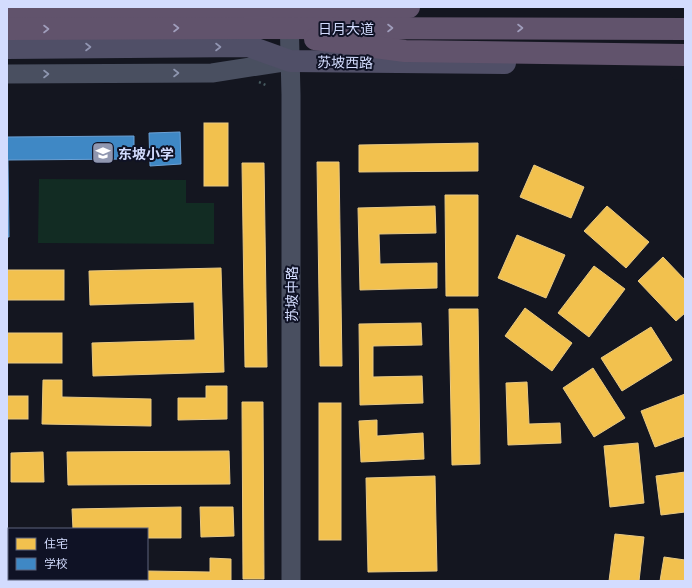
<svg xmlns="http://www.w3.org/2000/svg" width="692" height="588" font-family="Commissioner,'Noto Sans SC',sans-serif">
  <rect width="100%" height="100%" fill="#141620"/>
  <path fill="#122c23" d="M39 179 186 180V203H214V244L38 243Z"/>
  <path fill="#141620" d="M628 7H685V79L674 80Z"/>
  <g fill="#f2c14e" stroke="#e9c983">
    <rect x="204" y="123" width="24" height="63"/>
    <path d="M478 143V171L359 172V145Z"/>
    <path d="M317 162H339L342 366H320Z"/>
    <path d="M242 163H264L267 367H245Z"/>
    <path d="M534 165 584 187 571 218 520 197Z"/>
    <path d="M445 195H478V296H446Z"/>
    <path d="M435 206 436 233 379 234 380 264 437 263V288L360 290 358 208Z"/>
    <path d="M607 206 649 242 626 268 584 231Z"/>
    <path d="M517 235 565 255 546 298 498 278Z"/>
    <path d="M663 257 685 280V313L676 321 638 281Z"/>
    <path d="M594 266 625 289 589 337 558 313Z"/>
    <path d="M221 268 224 372 93 376 92 343 195 340 194 302 90 305 89 271Z"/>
    <rect x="7" y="270" width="57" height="30"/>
    <path d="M525 308 572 343 552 371 505 336Z"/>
    <path d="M449 309H478L480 464 452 465Z"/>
    <path d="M421 323 422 345 373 346V377L422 376 423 403 360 405 359 324Z"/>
    <path d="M651 327 672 360 622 391 601 358Z"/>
    <rect x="7" y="333" width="55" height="30"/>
    <path d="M593 368 625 418 594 437 563 388Z"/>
    <path d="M43 380H62V397L151 399V426L42 424Z"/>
    <path d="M527 382 529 424 560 423 561 443 508 445 506 383Z"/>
    <path d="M206 386H227V419L178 420V398H206Z"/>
    <path d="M685 394V436L655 447 641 411Z"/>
    <rect x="7" y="396" width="21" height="23"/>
    <path d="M242 402H263L264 579H243Z"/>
    <rect x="319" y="403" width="22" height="137"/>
    <path d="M377 420V436L423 433 424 459 361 462 359 421Z"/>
    <path d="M638 443 644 503 610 507 604 446Z"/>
    <path d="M229 451 230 484 68 485 67 452Z"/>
    <path d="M43 452 44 482H11V453Z"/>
    <path d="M685 472V512L661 515 656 476Z"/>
    <path d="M435 476 437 571 368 572 366 478Z"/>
    <path d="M181 507V538H147V529H73L72 509Z"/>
    <path d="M200 507H233L234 536 201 537Z"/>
    <path d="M615 534 644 537 639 581H609Z"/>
    <path d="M664 557 685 560V581H660Z"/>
    <path d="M210 558 231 559V581H40V579H147V571L210 572Z"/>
  </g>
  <g fill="#3f88c5" stroke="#6ba1d6">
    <path d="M180 132 181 164 150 166 149 133Z"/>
    <path d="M134 136V159L8 160 9 237H7V137Z"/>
  </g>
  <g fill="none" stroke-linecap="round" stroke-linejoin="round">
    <path stroke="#465a5f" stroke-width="2.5" stroke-dasharray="2 3" stroke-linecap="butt" d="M259 82 268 86"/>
    <g stroke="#494f60" stroke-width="19">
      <path d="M289 14 291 95V581"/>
      <path d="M7 74 212 73 290 61"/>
    </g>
    <path stroke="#504f67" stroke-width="22" d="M7 48 248 46 290 61 505 63"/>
    <g stroke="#61536c" stroke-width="22">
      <path d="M7 10 409 7"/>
      <path d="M7 29 245 28 685 29"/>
      <path d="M315 39 405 51 685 55"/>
    </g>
  </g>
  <defs><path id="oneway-chevron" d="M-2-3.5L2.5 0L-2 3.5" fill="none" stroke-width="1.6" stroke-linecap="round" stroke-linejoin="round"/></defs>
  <g stroke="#a09ebc">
    <use href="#oneway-chevron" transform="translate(176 28)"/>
    <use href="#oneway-chevron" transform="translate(390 28)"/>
    <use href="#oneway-chevron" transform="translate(520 28)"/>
    <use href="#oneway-chevron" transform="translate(46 29)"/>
  </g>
  <g stroke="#9296b2">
    <use href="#oneway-chevron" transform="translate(88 47)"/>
    <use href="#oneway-chevron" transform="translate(218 47)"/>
  </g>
  <g stroke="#8e96af">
    <use href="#oneway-chevron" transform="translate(176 73)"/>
    <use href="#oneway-chevron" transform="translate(46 74)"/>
  </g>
  <defs>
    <g id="school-square" transform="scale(1.15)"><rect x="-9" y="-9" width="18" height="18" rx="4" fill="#9097b0" stroke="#0f1225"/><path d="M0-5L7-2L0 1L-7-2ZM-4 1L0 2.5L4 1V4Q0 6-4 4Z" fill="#fff"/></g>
  </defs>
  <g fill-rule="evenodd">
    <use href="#school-square" x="103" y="153"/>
  </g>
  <g text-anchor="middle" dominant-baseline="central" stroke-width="4" stroke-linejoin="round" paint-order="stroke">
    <g font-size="14" fill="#d3dcfe" stroke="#0f1225">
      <text x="346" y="28">日月大道</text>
      <text transform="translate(345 62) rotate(1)">苏坡西路</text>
      <text transform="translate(291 294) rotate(-90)">苏坡中路</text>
    </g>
    <g font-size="14" font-weight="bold" fill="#d3dcfe" stroke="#0f1225" text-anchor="start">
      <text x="118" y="153">东坡小学</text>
    </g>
  </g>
  <rect width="692" height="588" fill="none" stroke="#d3dcfe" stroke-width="16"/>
  <rect x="8" y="528" width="140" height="52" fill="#0f1225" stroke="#5d637c"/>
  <rect x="16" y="538" width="20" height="12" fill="#f2c14e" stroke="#5d637c"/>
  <text x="44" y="548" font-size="12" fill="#d3dcfe">住宅</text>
  <rect x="16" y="558" width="20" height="12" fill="#3f88c5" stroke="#5d637c"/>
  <text x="44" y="568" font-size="12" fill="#d3dcfe">学校</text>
</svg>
